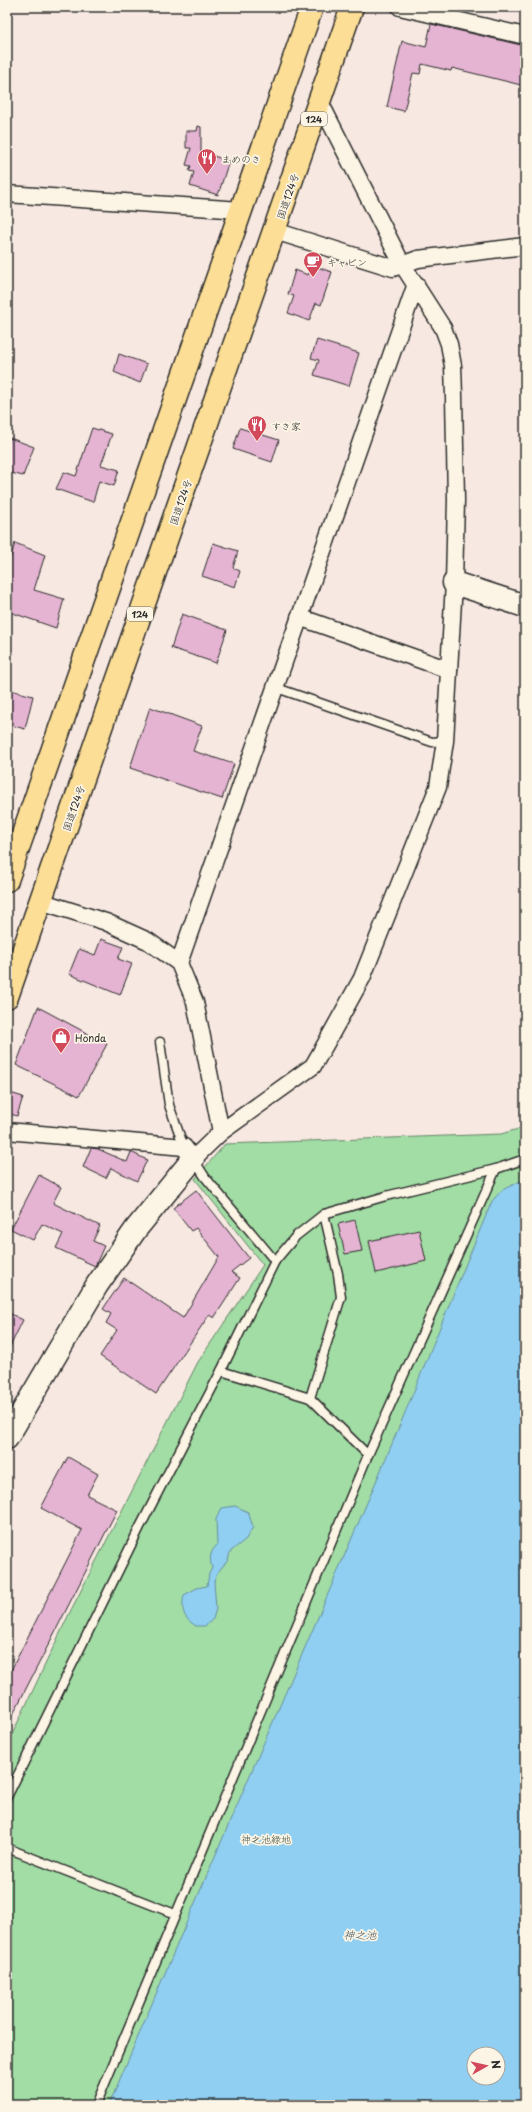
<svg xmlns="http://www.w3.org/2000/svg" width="532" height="2112" font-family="'Playpen Sans','Klee One',sans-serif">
  <rect width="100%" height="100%" fill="#f7e8e1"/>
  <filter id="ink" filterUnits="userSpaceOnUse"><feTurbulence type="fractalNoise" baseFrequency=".025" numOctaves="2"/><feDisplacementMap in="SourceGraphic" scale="8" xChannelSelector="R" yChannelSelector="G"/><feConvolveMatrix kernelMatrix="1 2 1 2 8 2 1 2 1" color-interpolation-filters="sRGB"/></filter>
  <g filter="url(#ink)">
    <path fill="#a1dda4" stroke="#668468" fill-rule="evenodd" d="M525 1127V2105H7V1745L70 1612 198 1362 263 1265 195 1179 225 1144 501 1134ZM474 2054H498V2078H474Z"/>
    <g fill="#90cff1" stroke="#688da2" fill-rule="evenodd">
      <path d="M525 1179V2105H109C198 1893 291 1682 381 1470 419 1381 454 1291 492 1201L502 1190ZM474 2054H498V2078H474Z"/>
      <path d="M235 1506 248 1512 253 1527 246 1539 230 1552 228 1560 217 1573 214 1582 216 1609 213 1619 205 1626H196C183 1618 181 1610 184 1595L197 1588 207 1586 209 1574 212 1568C209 1558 210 1552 217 1545L216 1519 222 1508Z"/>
    </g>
    <g fill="#e5b4d3" stroke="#2b2b2b">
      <path d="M431 24 525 46V86L452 68 451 71 422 64 420 74 413 73 404 111 387 107 402 41 426 47Z"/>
      <path d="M198 126 201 127V152L229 161 218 195 190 186 194 172 189 171 191 166 186 165 191 148H186V131H197Z"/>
      <path d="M311 265 332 272 321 305 316 303 309 321 288 313 294 296 288 294 295 270 308 275Z"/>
      <path d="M317 340 359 353 349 386 314 375 319 360 311 358Z"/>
      <path d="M119 354 147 364 140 383 114 372Z"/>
      <path d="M92 428 112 434 101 465 119 470 114 486 99 481 93 502 56 489 64 472 76 476Z"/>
      <path d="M240 428 279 440 272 462 233 449Z"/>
      <path d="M10 438 34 447 23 476 7 472V447Z"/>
      <path d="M15 543 45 555 34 590 64 599 56 628 7 611V569Z"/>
      <path d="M213 543 238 551 233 568 240 571 235 587 202 576Z"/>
      <path d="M182 614 227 630 216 663 171 648Z"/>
      <path d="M7 689 33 696 25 729 7 724Z"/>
      <path d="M150 707 202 726 193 751 234 764 222 799 130 768Z"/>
      <path d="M101 939 123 947 118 959 132 964 120 995 69 974 79 949 95 955Z"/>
      <path d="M38 1007 107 1044 79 1096 16 1065Z"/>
      <path d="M7 1092 23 1097 17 1116 7 1113Z"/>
      <path d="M91 1148 98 1149 127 1162 131 1152 147 1160 137 1181 111 1168 106 1178 83 1167Z"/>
      <path d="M39 1175 61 1187 53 1203 100 1226 93 1241 104 1246 95 1266 56 1248 63 1234 42 1224 33 1240 11 1229Z"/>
      <path d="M196 1190 249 1258 231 1272 240 1278 214 1318 209 1315 156 1394 100 1356 117 1330 106 1323 111 1314 103 1309 124 1278 183 1318 219 1257 196 1228 191 1231 173 1208Z"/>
      <path d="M355 1220 362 1251 345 1254 338 1224Z"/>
      <path d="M419 1230 426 1261 376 1273 369 1241Z"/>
      <path d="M7 1312 23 1320 7 1353Z"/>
      <path d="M68 1457 98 1474 87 1495 117 1510 7 1726V1678L82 1530 41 1508Z"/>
    </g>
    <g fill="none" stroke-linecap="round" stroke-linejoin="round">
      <g stroke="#2b2b2b" stroke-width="11">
        <g id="lane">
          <path d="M274 687 432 742 445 741"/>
          <path d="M160 1042 169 1105 184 1147"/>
          <path d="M194 1160 205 1177 275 1261"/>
          <path d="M221 1371 310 1398 368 1455"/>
          <path d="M310 1398 341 1297 338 1274 324 1214"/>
          <path d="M7 1797 140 1527 221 1371 275 1261 296 1236 324 1214 386 1196 496 1169 525 1159"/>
          <path d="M7 1848 175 1914"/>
          <path d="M96 2105 368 1455 496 1169"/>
        </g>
      </g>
      <g stroke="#2b2b2b" stroke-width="19">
        <g id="street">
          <path d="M400 7 525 36"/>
          <path d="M7 194 241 210"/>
          <path d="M275 231 393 268 418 259 525 246"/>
          <path d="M299 617 449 670"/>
          <path d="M40 901 106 922 148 941 179 963 195 1002 221 1132"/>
          <path d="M179 963 416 284"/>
          <path d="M7 1131 184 1147 193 1159 221 1132 313 1066 325 1045 362 978 438 787 445 741 454 583 456 500 454 396 453 366 449 344 443 328 402 264 320 102"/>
        </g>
      </g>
      <g stroke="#2b2b2b" stroke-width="25">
        <g id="secondary">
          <path d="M454 583 525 606"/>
          <path d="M7 1438 97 1285 136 1229 193 1159"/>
        </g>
      </g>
      <g stroke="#2b2b2b" stroke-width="25">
        <g id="highway">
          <path d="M7 880 312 7"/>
          <path d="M7 997 352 7"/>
        </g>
      </g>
      <use href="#lane" stroke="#fcf5e5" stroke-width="8"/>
      <use href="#street" stroke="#fcf5e5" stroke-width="16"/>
      <use href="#secondary" stroke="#fcf5e5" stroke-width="22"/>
      <use href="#highway" stroke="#fcde96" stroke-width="22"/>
    </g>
  </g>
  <defs>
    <g id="restaurant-pin" transform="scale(1)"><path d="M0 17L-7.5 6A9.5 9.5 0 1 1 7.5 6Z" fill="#d1495b" stroke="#fcf5e5"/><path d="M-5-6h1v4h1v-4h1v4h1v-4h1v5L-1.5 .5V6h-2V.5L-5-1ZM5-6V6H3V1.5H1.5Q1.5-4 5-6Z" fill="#fff"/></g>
    <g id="cafe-pin" transform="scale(1)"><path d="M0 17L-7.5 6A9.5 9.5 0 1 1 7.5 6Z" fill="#d1495b" stroke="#fcf5e5"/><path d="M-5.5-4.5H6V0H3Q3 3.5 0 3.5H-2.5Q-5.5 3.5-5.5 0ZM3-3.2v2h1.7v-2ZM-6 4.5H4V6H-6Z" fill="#fff"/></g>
    <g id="shop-pin" transform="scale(1)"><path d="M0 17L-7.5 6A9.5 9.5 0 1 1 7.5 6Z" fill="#d1495b" stroke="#fcf5e5"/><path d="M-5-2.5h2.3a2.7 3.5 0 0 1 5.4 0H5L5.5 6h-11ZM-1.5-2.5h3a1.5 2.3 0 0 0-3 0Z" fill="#fff"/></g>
  </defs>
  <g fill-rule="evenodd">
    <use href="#restaurant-pin" x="207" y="158"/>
    <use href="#cafe-pin" x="313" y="261"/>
    <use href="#restaurant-pin" x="257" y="425"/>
    <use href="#shop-pin" x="61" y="1037"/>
  </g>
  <g text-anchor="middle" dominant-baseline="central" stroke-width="3.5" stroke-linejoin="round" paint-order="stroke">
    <g fill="#fcf5e5" stroke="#6a6863" stroke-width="1">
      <rect x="301" y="112" width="26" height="14" rx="3"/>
      <rect x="127" y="607" width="26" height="14" rx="3"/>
    </g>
    <g font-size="9" font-weight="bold" fill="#2b2b2b">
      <text x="314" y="119">124</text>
      <text x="140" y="614">124</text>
    </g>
    <g font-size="10" fill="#2b2b2b" stroke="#fcf5e5" text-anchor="start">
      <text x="221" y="158">まめのき</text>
      <text x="327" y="261">キャビン</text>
      <text x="271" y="425">すき家</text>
      <text x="75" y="1037">Honda</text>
    </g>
    <g font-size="10" fill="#2b2b2b" stroke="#fcf5e5">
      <text transform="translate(287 196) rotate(-71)">国道124号</text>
      <text transform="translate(180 502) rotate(-71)">国道124号</text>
      <text transform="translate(73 808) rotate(-71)">国道124号</text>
    </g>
    <g font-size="10" fill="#485849" stroke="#fcf5e5">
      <text x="266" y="1838">神之池緑地</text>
    </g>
    <g font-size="11" font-style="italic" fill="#44545c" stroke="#fcf5e5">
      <text x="360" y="1934">神之池</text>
    </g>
  </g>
  <rect width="532" height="2112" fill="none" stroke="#fcf5e5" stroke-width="24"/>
  <rect x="12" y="12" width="508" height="2088" fill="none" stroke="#2b2b2b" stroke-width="1.5" filter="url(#ink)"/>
  <g transform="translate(486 2066) rotate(82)"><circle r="19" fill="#fcf5e5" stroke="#a8a49b"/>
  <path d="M0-3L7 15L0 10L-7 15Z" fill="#d1495b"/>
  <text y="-6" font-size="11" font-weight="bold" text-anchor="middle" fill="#2b2b2b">N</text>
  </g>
</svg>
